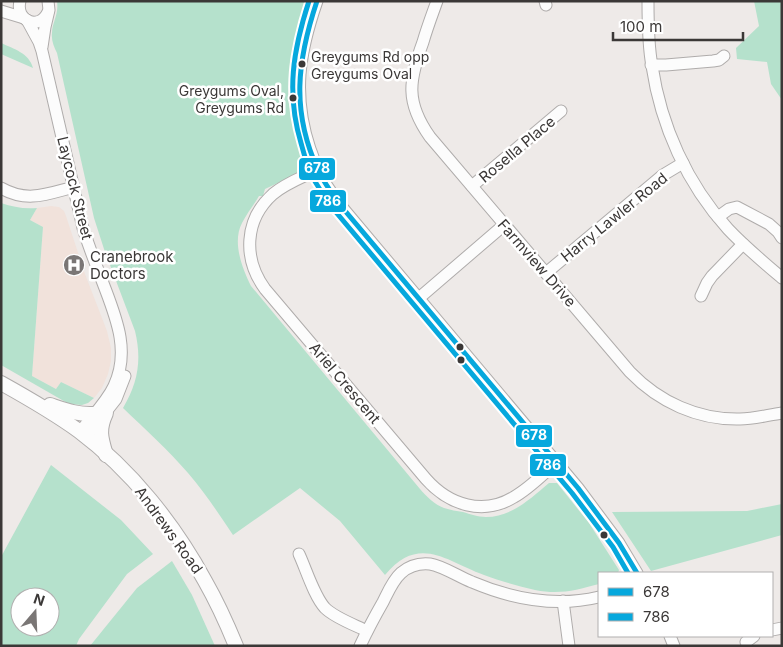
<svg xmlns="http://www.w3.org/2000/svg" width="783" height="647" font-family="Inter,sans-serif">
  <rect width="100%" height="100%" fill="#eeeae8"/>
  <path fill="#f1e2db" d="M51 206 59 207 64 211 66 216 85 274 107 331 111 348V361L108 374 102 388 94 398 61 382 56 389 32 376 43 227 30 220 37 208Z"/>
  <g fill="#b5e1cc" fill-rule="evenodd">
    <path d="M57 1H312L290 60 288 100 300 149 303 153 304 160 303 161 305 167 297 171V174L265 189 263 196H259C254 205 247 213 242 223 232 242 242 268 251 286L420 489C426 496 435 505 444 508 450 510 457 511 463 512 470 514 478 517 486 517 512 517 531 498 549 483H557L589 523 619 570 618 573H599V584C576 590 560 595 535 590 518 586 500 581 484 575 446 561 419 534 385 575L340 521 300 488 233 535C219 514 205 493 188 473 168 450 145 429 123 408 138 383 142 360 135 331L104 249 94 218 57 53C54 47 51 40 52 33 52 22 59 15 57 1Z"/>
    <path d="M754 1H781L782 6V100L771 84 767 62 737 59 736 48 759 26Z"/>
    <path d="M1 43C14 49 29 53 33 68L1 54Z"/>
    <path d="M1 203C13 207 23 209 37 208L30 220 43 227 32 376 56 389 61 382 94 398 88 403 82 405 69 404 1 365Z"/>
    <path d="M51 465 121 520 153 554 127 574 79 639 76 646H1V557ZM20 597H50V627H20Z"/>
    <path d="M782 504V535L651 571 612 512 747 511Z"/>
    <path d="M172 561 192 595 215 646H90L137 588Z"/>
  </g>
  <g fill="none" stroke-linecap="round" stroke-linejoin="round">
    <g stroke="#afacab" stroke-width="13">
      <g id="minor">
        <path d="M20 1C15 21 39 31 48 12"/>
        <path d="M317 1C299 53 292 95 310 149 313 156 315 164 318 171 324 183 333 195 341 206L578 488 619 543 637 573"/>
        <path d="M437 1C432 15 427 28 423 42 409 80 405 102 430 137L630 372C659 402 698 420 740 419 754 419 768 415 782 413"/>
        <path d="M545 1 546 5"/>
        <path d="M648 1C648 23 648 45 652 66 661 126 687 184 728 229 745 247 763 262 782 278"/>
        <path d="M1 11 24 18"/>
        <path d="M27 20 39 42 42 51 83 228C88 244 94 260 100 275 113 311 132 348 114 386 106 403 91 417 80 432"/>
        <path d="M42 47 45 27 49 10 48 1"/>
        <path d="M651 65H666L713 61 719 60 724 56"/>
        <path d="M317 170C303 177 286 183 273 194 244 220 243 259 265 289L426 479C449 505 483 516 514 497 530 488 543 474 557 462"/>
        <path d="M472 186 561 111"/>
        <path d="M1 188C27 203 47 194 74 187"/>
        <path d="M718 217 729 209 737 207 769 224 778 232 782 238"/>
        <path d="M546 273 663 175 683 163"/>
        <path d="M701 296 707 283 712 276 743 244"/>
        <path d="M419 298 504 225"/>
        <path d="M86 437 116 399 125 376"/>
        <path d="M299 554C306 569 314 596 325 608 335 618 355 625 367 631"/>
        <path d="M563 601 569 646"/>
        <path d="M772 630 782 628"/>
        <path d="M670 636 674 646"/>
        <path d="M746 642 754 636"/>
        <path d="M360 646C367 631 375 616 383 602 388 592 393 580 401 573 409 566 420 563 430 564 443 566 459 577 472 582 512 599 557 607 599 597"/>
      </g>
    </g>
    <g stroke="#afacab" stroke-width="16">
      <g id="major">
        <path d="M1 383C28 398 54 413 79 431 131 470 174 524 205 581 217 602 227 624 236 646"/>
        <path d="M50 405C65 410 78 415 94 414"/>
        <path d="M106 413C98 430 101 438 106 455"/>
      </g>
    </g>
    <use href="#minor" stroke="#fcfcfc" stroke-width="11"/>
    <use href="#major" stroke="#fcfcfc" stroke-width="14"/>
    <g stroke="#fff" stroke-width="9">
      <path id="bus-1" d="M317 1C297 61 291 111 318 170 324 183 333 195 341 206L578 488 619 543 637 573"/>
    </g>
    <g stroke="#fff" stroke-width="9">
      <path id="bus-2" d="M309 1C293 50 286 93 301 143 304 154 307 166 312 176 318 188 327 200 335 211L572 493 613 547 628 573"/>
    </g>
    <use href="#bus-1" stroke="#06a8dd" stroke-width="5"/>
    <use href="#bus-2" stroke="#06a8dd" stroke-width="5"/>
  </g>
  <defs>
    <g id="hospital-disc" transform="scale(1.125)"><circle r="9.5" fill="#7a7675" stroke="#fff"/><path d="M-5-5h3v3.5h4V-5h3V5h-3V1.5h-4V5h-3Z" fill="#fff"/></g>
  </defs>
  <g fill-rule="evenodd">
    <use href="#hospital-disc" x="74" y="265"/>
  </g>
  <g fill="#3b3837" stroke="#fff" stroke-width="2">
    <circle cx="302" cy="64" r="4.5"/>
    <circle cx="293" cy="98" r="4.5"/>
    <circle cx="460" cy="347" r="4.5"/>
    <circle cx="461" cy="360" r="4.5"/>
    <circle cx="604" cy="535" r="4.5"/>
  </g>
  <g text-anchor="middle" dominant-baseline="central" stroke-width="5" stroke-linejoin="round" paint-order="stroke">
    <g font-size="14" fill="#3b3837" stroke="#fff" text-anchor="start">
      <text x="311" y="56">Greygums Rd opp<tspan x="311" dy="17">Greygums Oval</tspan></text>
      <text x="284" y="90" text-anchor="end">Greygums Oval,<tspan x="284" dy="17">Greygums Rd</tspan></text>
    </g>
    <g font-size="15" fill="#3b3837" stroke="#fff">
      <text transform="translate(517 149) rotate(-40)">Rosella Place</text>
      <text transform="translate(75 188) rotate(76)">Laycock Street</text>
      <text transform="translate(614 217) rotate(-39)">Harry Lawler Road</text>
      <text transform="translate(537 263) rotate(49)">Farmview Drive</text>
      <text transform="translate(345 383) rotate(50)">Ariel Crescent</text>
      <text transform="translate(169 530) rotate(54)">Andrews Road</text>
    </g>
    <g font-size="15" fill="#3b3837" stroke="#fff" text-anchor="start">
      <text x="90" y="256">Cranebrook<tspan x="90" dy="17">Doctors</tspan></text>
    </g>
  </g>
  <g stroke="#fff" stroke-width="2">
    <rect x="298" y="157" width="38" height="24" rx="5" fill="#06a8dd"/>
    <rect x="309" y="189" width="38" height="24" rx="5" fill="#06a8dd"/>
    <rect x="515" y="424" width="38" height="24" rx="5" fill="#06a8dd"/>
    <rect x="529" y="453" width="38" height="24" rx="5" fill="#06a8dd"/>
  </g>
  <g font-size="14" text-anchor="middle" font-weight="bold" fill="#fff">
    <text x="317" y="173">678</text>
    <text x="328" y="206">786</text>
    <text x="534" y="440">678</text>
    <text x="548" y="470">786</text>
  </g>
  <rect width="783" height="647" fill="none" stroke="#3b3837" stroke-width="5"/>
  <rect x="598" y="572" width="175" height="65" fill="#ffffff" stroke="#b1afaf"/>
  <rect x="608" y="588" width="25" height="8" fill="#06a8dd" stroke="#b1afaf"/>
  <text x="643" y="597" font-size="15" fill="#3b3837">678</text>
  <rect x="608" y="613" width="25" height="8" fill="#06a8dd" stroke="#b1afaf"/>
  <text x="643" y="622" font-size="15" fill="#3b3837">786</text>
  <g transform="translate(35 612) rotate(19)"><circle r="24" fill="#ffffff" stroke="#b1afaf"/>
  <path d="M0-4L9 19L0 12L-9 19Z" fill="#7a7675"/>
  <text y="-8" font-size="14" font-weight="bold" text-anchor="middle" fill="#3b3837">N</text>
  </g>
  <path d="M613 32v8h130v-8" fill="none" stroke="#3b3837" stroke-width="2.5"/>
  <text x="620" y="32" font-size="15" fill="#3b3837" stroke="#ffffff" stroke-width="4" paint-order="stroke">100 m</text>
</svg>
